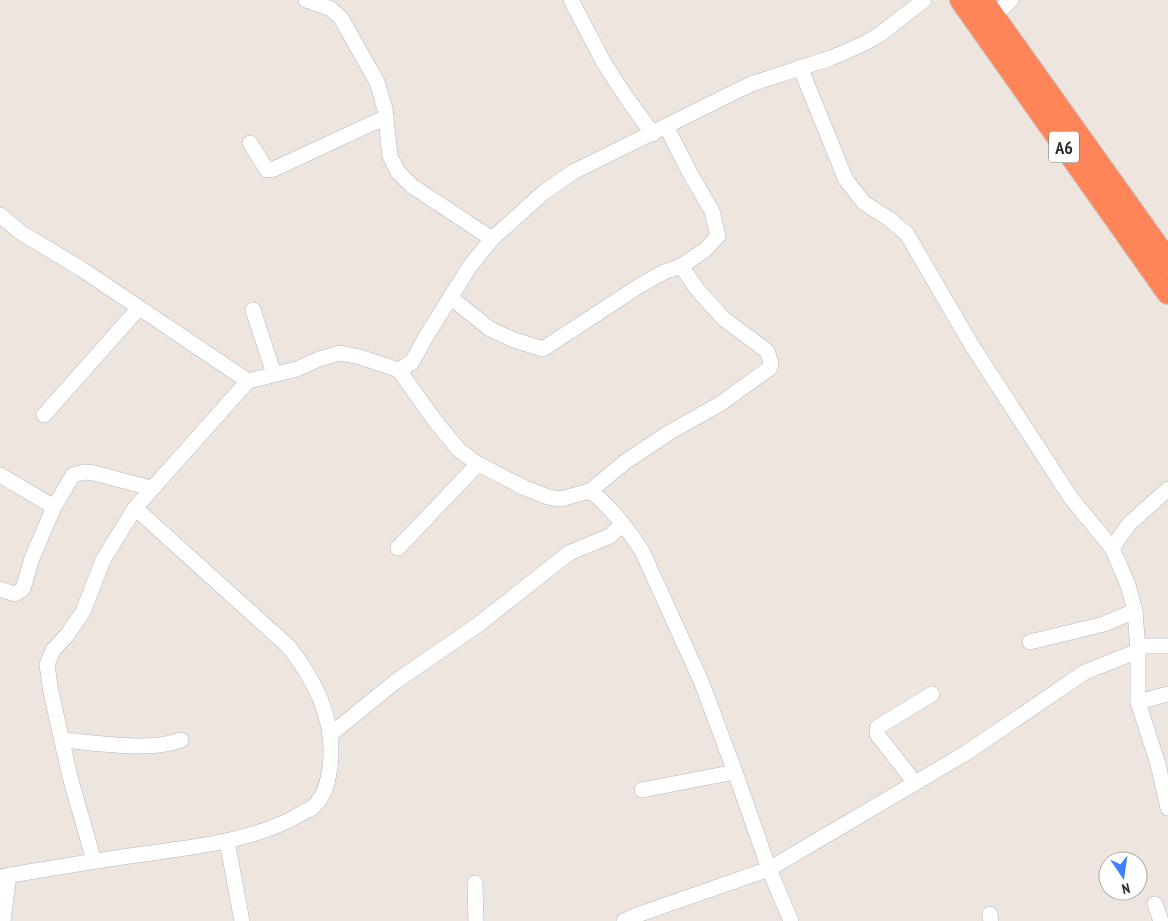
<svg xmlns="http://www.w3.org/2000/svg" width="1168" height="921" font-family="'PT Sans Narrow',sans-serif">
  <rect width="100%" height="100%" fill="#eee5de"/>
  <g fill="none" stroke-linecap="round" stroke-linejoin="round">
    <g stroke="#b2b7c0" stroke-width="16">
      <g id="minor">
        <path d="M306 0 331 9 341 18 377 82 385 109 390 156 398 172 412 186 492 239"/>
        <path d="M571 0 604 63 626 97 653 134"/>
        <path d="M994 16 1011 0"/>
        <path d="M800 67 846 180 864 203 888 218 907 234 971 344 989 372 1071 498 1112 548"/>
        <path d="M250 143 267 170 274 169 386 117"/>
        <path d="M0 215 20 232 83 270 248 381"/>
        <path d="M450 297 490 329 514 340 543 349 639 286 664 272 681 266 705 250 718 236 712 211 691 175 666 126"/>
        <path d="M253 310 274 374"/>
        <path d="M399 370 435 421 459 450 478 464 525 488 548 497 560 499 590 491 625 462 670 432 720 404 770 368 771 363 767 351 724 319 697 289 681 266"/>
        <path d="M44 415 139 308"/>
        <path d="M0 475 54 507"/>
        <path d="M1168 489 1129 524 1112 548 1128 585 1135 611 1138 651V702L1158 764 1168 808"/>
        <path d="M590 491C609 505 629 531 642 551L701 681 735 772 769 869 791 921"/>
        <path d="M398 548 478 464"/>
        <path d="M0 589 15 594 23 589 32 558 54 507 73 475 85 472 94 473 151 488"/>
        <path d="M1030 642 1104 624 1135 611"/>
        <path d="M1138 646H1168"/>
        <path d="M1138 702 1168 694"/>
        <path d="M331 734 395 682 479 624 569 553 610 536 622 525"/>
        <path d="M62 740C97 743 149 752 181 740"/>
        <path d="M915 783 877 734 878 727 932 694"/>
        <path d="M642 790 735 772"/>
        <path d="M227 841 242 921"/>
        <path d="M94 861 70 777 51 692 47 665 53 650 67 635 83 612 103 560 135 508 248 381 297 369 319 359 340 353 360 357 399 370 412 362 427 335 470 266 492 239 543 193 573 172 751 84 831 58 863 44 879 35 924 0"/>
        <path d="M0 877C39 870 77 864 116 858 174 849 252 844 302 813 306 811 312 809 315 805 325 795 328 781 330 767 336 722 316 681 288 646L135 508"/>
        <path d="M475 883 476 921"/>
        <path d="M1155 904 1161 921"/>
        <path d="M990 914 991 921"/>
        <path d="M3 921 9 875"/>
        <path d="M624 921 637 915 769 869 966 753 1085 672 1138 651"/>
      </g>
    </g>
    <g stroke="#c4c4c4" stroke-width="24">
      <g id="highway">
        <path d="M961 0 1168 293"/>
        <path d="M982 0 1168 261"/>
      </g>
    </g>
    <use href="#minor" stroke="#fff" stroke-width="15"/>
    <use href="#highway" stroke="#ff8559" stroke-width="22"/>
  </g>
  <g text-anchor="middle" dominant-baseline="central" stroke-width="4" stroke-linejoin="round" paint-order="stroke">
    <rect fill="#fff" stroke="#6b6b6b" stroke-width="1" x="1049" y="131.5" width="30" height="31" rx="4"/>
    <g font-size="18" font-weight="bold" fill="#2c2c2c">
      <text x="1064" y="147">A6</text>
    </g>
  </g>
  <g transform="translate(1123 876) rotate(167)"><circle r="24" fill="#ffffff" stroke="#ababab"/>
  <path d="M0-4L9 19L0 12L-9 19Z" fill="#3b80ff"/>
  <text y="-8" font-size="14" font-weight="bold" text-anchor="middle" fill="#2c2c2c">N</text>
  </g>
</svg>
